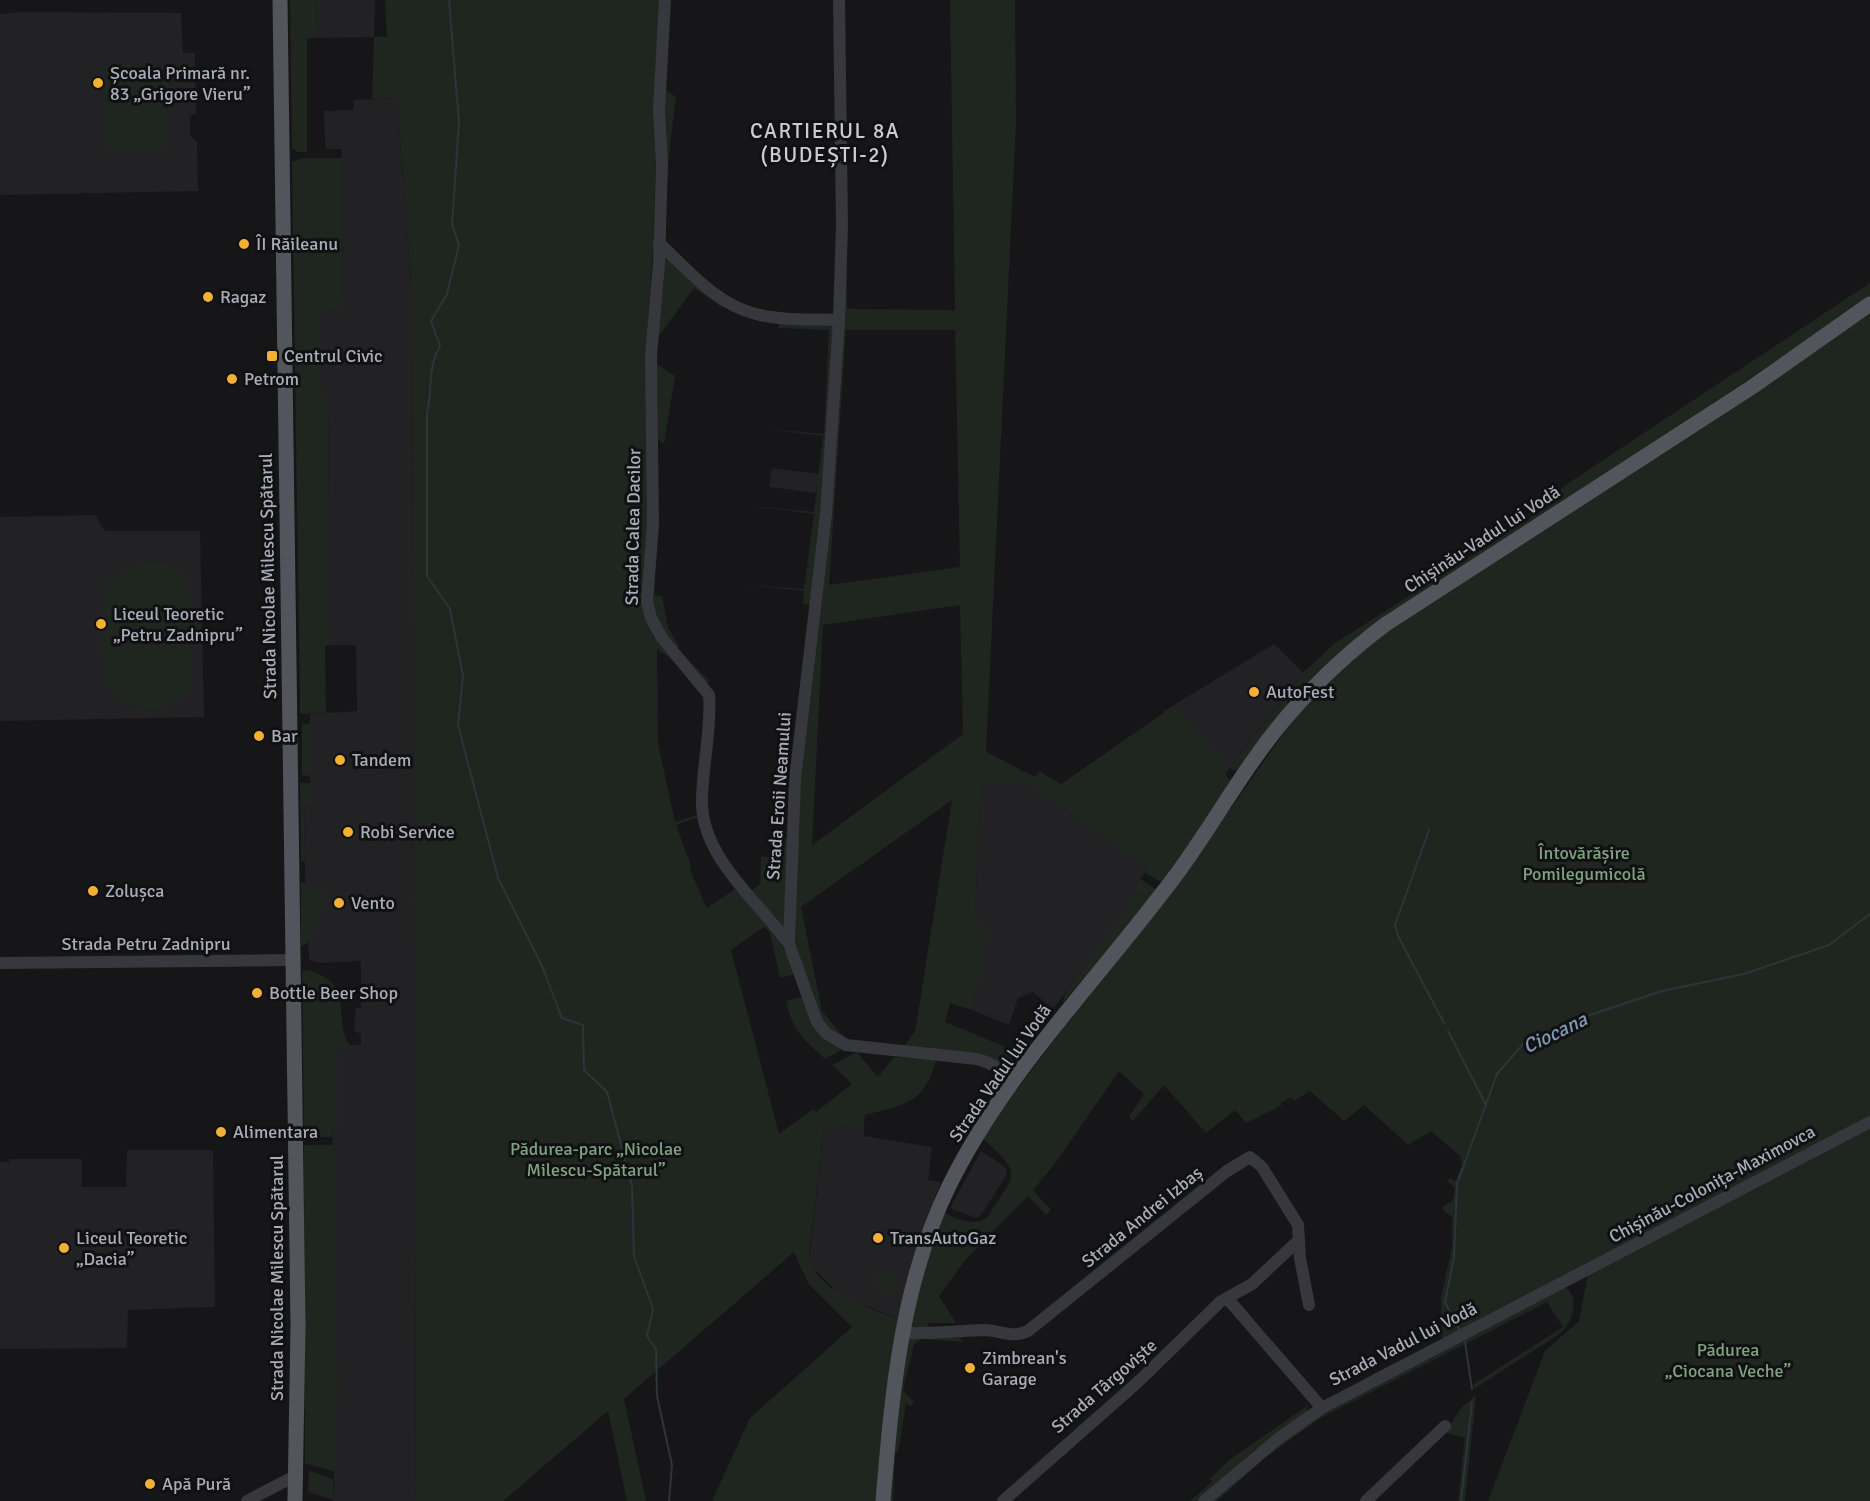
<svg xmlns="http://www.w3.org/2000/svg" width="1870" height="1501" font-family="Signika,sans-serif">
  <rect width="100%" height="100%" fill="#161618"/>
  <g fill="#222225">
    <path d="M316 0H375L374 37 317 38Z"/>
    <path d="M21 12 181 13 183 53H195L196 113 190 116V135L197 142 198 191 0 195V14Z"/>
    <path d="M397 98 412 292 416 1501H333L338 1394 337 1154 332 1153 333 1128H336L337 1049 344 1045H361V1034L354 1031 356 1008H361V965L360 961 320 963 309 960 305 872 304 804H310V714L357 711 356 645H330L328 398 322 397 321 310H343L342 160 341 149H327L325 144 324 111 353 110 354 100Z"/>
    <path d="M772 468 819 474 816 493 769 487Z"/>
    <path d="M95 515 105 531H200L204 717 0 721V517Z"/>
    <path d="M1274 644 1303 673 1165 850 1164 711Z"/>
    <path d="M981 778 1023 781 1148 869 1133 887 1138 894 1119 922 1053 1009 1033 992 1018 998 1009 1025 972 1010 989 929 975 918Z"/>
    <path d="M864 1125V1136L932 1147 928 1180 941 1182 927 1217 899 1319 841 1296 812 1267 809 1261 824 1128Z"/>
    <path d="M127 1150H213L215 1307 128 1310 127 1348 0 1349V1162H9L10 1159H82V1187H126Z"/>
    <path d="M981 1151 1005 1167 1007 1174 981 1215 976 1218 950 1208Z"/>
  </g>
  <g fill="#1e261f" fill-rule="evenodd">
    <path d="M290 0H316L317 38H307V152H298L292 148Z"/>
    <path d="M385 0H661L653 247 646 357 649 549 645 610 697 685 668 656 657 650 658 743 675 822 698 815V817L676 825 691 866 690 870 707 908 735 889C768 916 779 935 795 974L780 978 770 933 764 927 731 950 779 1134 813 1109 816 1112 852 1084 832 1065 857 1052 878 1077 894 1057 936 1060C925 1104 904 1105 865 1115L864 1125 824 1128 809 1254C810 1288 872 1310 899 1319L878 1501H712L750 1418 852 1327 808 1283 794 1252 624 1399 646 1501H627L608 1411 503 1501H416L412 292 397 98 372 99 374 37H387Z"/>
    <path d="M950 0H1015L1016 123 986 752 1035 777 1039 771 1061 784 1175 705 1230 767 1287 694 1288 705 1237 771 1230 768 1225 774 1232 783 1164 883 1145 873 1148 869 1023 781 981 779 975 917 990 929 972 1010 950 1003 945 1022 1020 1053 1026 1060 1017 1073 902 1048 915 1032 952 800 801 907 822 1011 847 1041 822 1025 795 949 801 740 847 218V309L955 310ZM846 330H955L960 567 829 585ZM960 605 963 734 812 845 823 625Z"/>
    <path d="M166 67 168 152 106 154 104 68Z"/>
    <path d="M663 88 676 97 668 162 663 158Z"/>
    <path d="M302 158H342L343 310 321 311 322 397H328L330 645 325 646 326 713 304 714 300 713 292 162Z"/>
    <path d="M663 251 726 303 723 308 694 288 656 340Z"/>
    <path d="M1870 283V299L1556 507 1303 690 1291 688 1303 673 1334 644 1555 502 1550 497 1573 480Z"/>
    <path d="M1870 311V1118L1374 1378 1372 1375 1442 1339 1441 1297 1452 1247V1217L1441 1208 1453 1200 1455 1188 1447 1181 1450 1178 1455 1181 1462 1165 1460 1156 1431 1131 1408 1145 1364 1105 1344 1121 1310 1091 1294 1101 1291 1097 1281 1103 1282 1105 1246 1123 1235 1110 1206 1133 1164 1085 1133 1121 1129 1117 1144 1094 1119 1071 1054 1165 1033 1190 1051 1210 1046 1215 1028 1196 966 1259 939 1296 956 1323H928V1330L907 1329 942 1212C957 1219 972 1227 987 1218 1016 1170 1025 1177 981 1137L1095 986 1185 874 1295 717 1359 653 1385 632Z"/>
    <path d="M779 321 835 325 832 414 812 605 803 604 804 591 741 584 804 589 814 514 751 506 814 512 823 436 760 428 824 434 829 330 778 328Z"/>
    <path d="M657 364 675 376 664 444 658 439Z"/>
    <path d="M656 554 654 595 662 596 668 628 679 646 677 650 710 681 706 685 676 652 652 613 653 555Z"/>
    <path d="M161 561 175 568 188 582C189 598 195 679 190 687 183 701 168 709 153 710 136 711 115 700 107 684 99 667 103 609 102 588 124 568 132 562 161 561Z"/>
    <path d="M302 724H310V776L302 775Z"/>
    <path d="M300 783H310V804H304L305 862 301 861Z"/>
    <path d="M777 837 789 839 786 934 751 891 760 884 761 856 775 858Z"/>
    <path d="M1140 879 1157 890 1063 1003 1065 994 1138 894 1133 887Z"/>
    <path d="M301 882 323 891 324 894C321 910 320 940 301 946Z"/>
    <path d="M308 970C358 984 331 1023 350 1045L337 1049V1128L333 1129 332 1137H304L302 971Z"/>
    <path d="M802 997 845 1048 825 1059C803 1038 793 1032 786 1001Z"/>
    <path d="M1870 1126V1501H1488L1545 1351 1579 1321 1588 1274Z"/>
    <path d="M304 1145H332V1152L337 1153 338 1394 335 1472 305 1463Z"/>
    <path d="M878 1268 896 1273 889 1297 873 1283Z"/>
    <path d="M1565 1287C1581 1299 1572 1321 1561 1333L1474 1389V1384L1563 1327 1547 1302 1319 1419 1266 1457 1217 1501H1209L1270 1450 1320 1416Z"/>
    <path d="M907 1336 959 1338 964 1342 922 1339 914 1344 903 1390 914 1402 911 1406 906 1403 899 1449 895 1455 893 1501H887Z"/>
    <path d="M1476 1395 1465 1501H1458L1465 1438 1446 1433 1460 1409Z"/>
    <path d="M1308 1401 1307 1415 1257 1448 1197 1501H1190L1212 1482 1210 1479 1228 1461 1307 1406Z"/>
    <path d="M309 1470 333 1479V1500L308 1492Z"/>
  </g>
  <g fill="none" stroke-linecap="round" stroke-linejoin="round">
    <g stroke="#2c353c" stroke-width="2">
      <path d="M449 0 459 122 452 224 459 245 447 294 431 321 440 346C427 369 433 387 427 413V576L450 609 463 676 458 725 498 878 542 966 562 1018 583 1025 584 1070 607 1092 632 1186 634 1256 653 1309 647 1336 656 1349 657 1396 672 1465 669 1501"/>
      <path d="M1429 830 1395 925 1398 936 1444 1023"/>
      <path d="M1448 1031 1486 1105"/>
      <path d="M1460 1331 1445 1302 1454 1257 1457 1184 1497 1074 1523 1044 1566 1023 1662 991 1744 974 1829 945 1870 914"/>
      <path d="M1465 1342 1472 1389"/>
      <path d="M1461 1501 1472 1402"/>
    </g>
    <g stroke="#37383d" stroke-width="12">
      <path d="M665 0 659 110 662 163 659 263 651 356 653 524 647 602 651 618 662 638 709 695C712 726 702 768 702 801 701 857 759 902 789 944"/>
      <path d="M839 0 842 225 839 320 826 514 795 779 789 944 817 1022 826 1033 846 1045 977 1059 989 1063 1016 1080"/>
      <path d="M659 243C687 269 717 305 756 314 782 321 812 319 839 320"/>
      <path d="M0 963 293 960"/>
      <path d="M1227 1298 1322 1408"/>
      <path d="M903 1333C930 1334 956 1331 983 1330 1001 1330 1011 1339 1028 1331L1227 1171 1250 1157 1262 1167 1298 1225 1300 1258 1309 1305"/>
      <path d="M247 1501 295 1476"/>
      <path d="M1003 1501 1138 1382 1220 1302 1252 1284 1299 1240"/>
      <path d="M1204 1501 1279 1438 1322 1408 1870 1122"/>
      <path d="M1366 1501 1445 1426"/>
    </g>
    <g stroke="#53555c" stroke-width="15">
      <path d="M280 0 298 1326 295 1501"/>
      <path d="M883 1501C892 1394 901 1284 949 1186 1004 1073 1101 976 1176 875 1215 822 1247 762 1290 713 1319 680 1351 650 1386 624L1752 387 1870 304"/>
    </g>
  </g>
  <g fill="#f2b134" stroke="#111113" stroke-width="2">
    <circle cx="98" cy="83" r="6"/>
    <circle cx="244" cy="244" r="6"/>
    <circle cx="208" cy="297" r="6"/>
    <rect x="266" y="350" width="12" height="12" rx="3"/>
    <circle cx="232" cy="379" r="6"/>
    <circle cx="101" cy="624" r="6"/>
    <circle cx="1254" cy="692" r="6"/>
    <circle cx="259" cy="736" r="6"/>
    <circle cx="340" cy="760" r="6"/>
    <circle cx="348" cy="832" r="6"/>
    <circle cx="93" cy="891" r="6"/>
    <circle cx="339" cy="903" r="6"/>
    <circle cx="257" cy="993" r="6"/>
    <circle cx="221" cy="1132" r="6"/>
    <circle cx="878" cy="1238" r="6"/>
    <circle cx="64" cy="1248" r="6"/>
    <circle cx="970" cy="1368" r="6"/>
    <circle cx="150" cy="1484" r="6"/>
  </g>
  <g text-anchor="middle" dominant-baseline="central" stroke-width="6" stroke-linejoin="round" paint-order="stroke">
    <g font-size="18" fill="#a8adb8" stroke="#111113" text-anchor="start">
      <text x="110" y="73">Școala Primară nr.<tspan x="110" dy="21">83 „Grigore Vieru”</tspan></text>
      <text x="256" y="244">ÎI Răileanu</text>
      <text x="220" y="297">Ragaz</text>
      <text x="284" y="356">Centrul Civic</text>
      <text x="244" y="379">Petrom</text>
      <text x="113" y="614">Liceul Teoretic<tspan x="113" dy="21">„Petru Zadnipru”</tspan></text>
      <text x="1266" y="692">AutoFest</text>
      <text x="271" y="736">Bar</text>
      <text x="352" y="760">Tandem</text>
      <text x="360" y="832">Robi Service</text>
      <text x="105" y="891">Zolușca</text>
      <text x="351" y="903">Vento</text>
      <text x="269" y="993">Bottle Beer Shop</text>
      <text x="233" y="1132">Alimentara</text>
      <text x="76" y="1238">Liceul Teoretic<tspan x="76" dy="21">„Dacia”</tspan></text>
      <text x="890" y="1238">TransAutoGaz</text>
      <text x="982" y="1358">Zimbrean's<tspan x="982" dy="21">Garage</tspan></text>
      <text x="162" y="1484">Apă Pură</text>
    </g>
    <g font-size="18" fill="#a8adb8" stroke="#111113">
      <text transform="translate(633 527) rotate(-89)">Strada Calea Dacilor</text>
      <text transform="translate(1482 539) rotate(-33)">Chișinău-Vadul lui Vodă</text>
      <text transform="translate(268 576) rotate(-91)">Strada Nicolae Milescu Spătarul</text>
      <text transform="translate(779 796) rotate(-86)">Strada Eroii Neamului</text>
      <text x="146" y="944">Strada Petru Zadnipru</text>
      <text transform="translate(1000 1073) rotate(-55)">Strada Vadul lui Vodă</text>
      <text transform="translate(1712 1184) rotate(-28)">Chișinău-Colonița-Maximovca</text>
      <text transform="translate(1142 1217) rotate(-39)">Strada Andrei Izbaș</text>
      <text transform="translate(277 1278) rotate(-90)">Strada Nicolae Milescu Spătarul</text>
      <text transform="translate(1403 1344) rotate(-27)">Strada Vadul lui Vodă</text>
      <text transform="translate(1104 1386) rotate(-41)">Strada Târgoviște</text>
    </g>
    <g font-size="18" fill="#7fa381" stroke="#111113">
      <text x="1584" y="853">Întovărășire<tspan x="1584" dy="21">Pomilegumicolă</tspan></text>
      <text x="596" y="1149">Pădurea-parc „Nicolae<tspan x="596" dy="21">Milescu-Spătarul”</tspan></text>
      <text x="1728" y="1350">Pădurea<tspan x="1728" dy="21">„Ciocana Veche”</tspan></text>
    </g>
    <g font-size="20" font-style="italic" fill="#7f9bb3" stroke="#111113">
      <text transform="translate(1555 1033) rotate(-26)">Ciocana</text>
    </g>
    <g font-size="21" letter-spacing="1.5" fill="#c9ccd4" stroke="#111113">
      <text x="825" y="131">CARTIERUL 8A<tspan x="825" dy="24">(BUDEȘTI-2)</tspan></text>
    </g>
  </g>
</svg>
